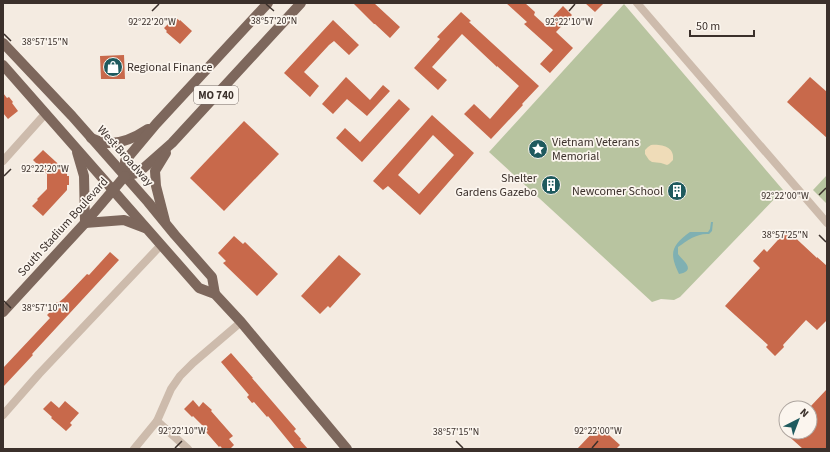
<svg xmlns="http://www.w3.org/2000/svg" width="830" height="452" font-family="'Source Sans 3',sans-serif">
  <rect width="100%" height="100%" fill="#f4ebe1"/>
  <g fill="#b8c4a0">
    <path d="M624 4 783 190 680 297 674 300 661 299 652 302 489 152Z"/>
    <path d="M827 175V204L813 190Z"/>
  </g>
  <path fill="#efdcb8" d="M651 145C662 144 675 147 673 160L669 164 667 165 661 163 652 162 649 160 645 154V150L648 147Z"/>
  <path fill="#7fb0b2" d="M711 222H713L712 231 709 234C697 233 688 240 678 247V254C683 261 697 270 679 274 669 253 671 246 690 232H708L710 229Z"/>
  <g fill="#c8694b" fill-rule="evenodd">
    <path d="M353 3H374L400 27 390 38 375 24H374Z"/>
    <path d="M506 3H525L535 12 534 15 545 25 563 6 572 15 556 32 573 48 550 73 540 64 553 50 524 24 527 22Z"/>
    <path d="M585 3H604L595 12Z"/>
    <path d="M461 12 471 21 469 22 539 86 522 104 523 105 491 139 464 114 474 104 490 119 519 86 497 66V67L462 34 432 67 447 80 438 90 414 68 440 39 437 37Z"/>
    <path d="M175 17 180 21V20L192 31 180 44 166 32 167 31 164 28Z"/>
    <path d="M333 20 359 45 349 55 334 41 329 45 304 72 319 86 310 97 284 73Z"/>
    <path d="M124 55 125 79H101L100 56Z"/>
    <path d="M346 77 370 100 383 85 390 91 367 116 347 99 333 114 322 104Z"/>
    <path d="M810 77 827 92V138L787 102Z"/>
    <path d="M3 93 7 98 9 97 13 102 12 103 18 111 8 119 3 113Z"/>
    <path d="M399 99 410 109 362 162 336 138 345 128 360 142Z"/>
    <path d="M432 115 474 153 420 215 388 186 383 190 373 181ZM433 135 454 155 419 194 398 175Z"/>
    <path d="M244 121 279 154 224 211 190 178Z"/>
    <path d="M43 150 67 172V176H69V185H67V190L43 216 32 206 38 200 37 199 47 189V174L36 165 37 164 33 160Z"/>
    <circle cx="551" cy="185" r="5.5"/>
    <path d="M675 182 686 192 678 200 668 190Z"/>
    <path d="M787 230 817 258V257L827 266V320L817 330 806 320 783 345 784 347 775 356 766 347 768 345 725 306 760 268 753 261 764 249 767 252Z"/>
    <path d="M234 236 243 244 245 242 278 274 257 296 223 263 226 261 218 253Z"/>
    <path d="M110 252 119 260 32 354 33 355 3 387V368L50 318 47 315 53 309 52 307 57 302 58 303 64 298 87 274 89 275Z"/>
    <path d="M339 255 361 274 330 308 328 306 320 314 301 296Z"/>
    <path d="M231 353 253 378H252L296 429 294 431 301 439 300 440 308 449H295L268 416 267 417 254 402 252 403 247 397 249 395 221 362Z"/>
    <path d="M827 389V449H803L784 432H810V407Z"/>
    <path d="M193 400 199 407 203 402 212 410 211 411 233 436 229 439 234 445 230 449H223L220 446 219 447 206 432 208 431 193 416 192 417 184 409Z"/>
    <path d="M51 401 59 408 65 401 79 413 70 423 72 425 66 431 51 418 52 417 43 409Z"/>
    <path d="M599 426 620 445 616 449H577Z"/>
  </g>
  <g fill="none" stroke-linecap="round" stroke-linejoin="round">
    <g stroke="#cdbbac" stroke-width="8">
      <path d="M637 3 827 223"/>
      <path d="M3 161 46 113"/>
      <path d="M3 415 39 374 161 245"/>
      <path d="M157 421 188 449"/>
      <path d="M134 449 157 421 171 389 180 376 193 363 241 322"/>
    </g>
    <g stroke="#7d675c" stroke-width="10">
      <path d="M3 43 72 116 148 202 175 235 212 277 215 294"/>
      <path d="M3 65 199 288 215 294 241 322 347 449"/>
      <path d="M91 138C96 140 102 143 107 143 122 144 136 137 148 129"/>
      <path d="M77 152 84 176 85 223"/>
      <path d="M125 176 138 173 172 143 301 3"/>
      <path d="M125 176V161L156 124 268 3"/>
      <path d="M165 221 156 186 155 171 166 153"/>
      <path d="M85 223 124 220 145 228"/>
      <path d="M3 312 85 223 125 176"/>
    </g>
  </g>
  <path fill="none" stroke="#3b302b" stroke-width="1.5" d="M266 4 274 11M152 11 159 4M569 11 575 4M4 34 11 41M4 176 11 169M819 195 826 188M819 235 826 242M4 301 11 308M456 441 463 448M175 448 182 441M592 448 598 441"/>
  <defs>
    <g id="shop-disc" transform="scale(1)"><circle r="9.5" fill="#1f5a5e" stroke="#fbf5ee"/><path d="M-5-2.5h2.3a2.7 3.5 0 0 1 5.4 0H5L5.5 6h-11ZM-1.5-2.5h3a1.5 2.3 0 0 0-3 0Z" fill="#fff"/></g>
    <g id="sight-disc" transform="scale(1)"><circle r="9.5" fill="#1f5a5e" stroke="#fbf5ee"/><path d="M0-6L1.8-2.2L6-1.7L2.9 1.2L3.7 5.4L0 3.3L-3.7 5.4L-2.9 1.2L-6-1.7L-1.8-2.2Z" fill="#fff"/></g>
    <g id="building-disc" transform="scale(1)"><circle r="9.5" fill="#1f5a5e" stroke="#fbf5ee"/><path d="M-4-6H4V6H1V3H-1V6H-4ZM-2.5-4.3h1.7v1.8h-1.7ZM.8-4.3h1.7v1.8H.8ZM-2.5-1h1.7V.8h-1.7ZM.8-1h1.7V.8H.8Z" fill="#fff"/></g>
  </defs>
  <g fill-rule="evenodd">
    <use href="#shop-disc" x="113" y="67"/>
    <use href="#sight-disc" x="538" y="149"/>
    <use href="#building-disc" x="551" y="185"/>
    <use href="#building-disc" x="677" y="191"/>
  </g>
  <g text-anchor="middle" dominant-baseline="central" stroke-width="3.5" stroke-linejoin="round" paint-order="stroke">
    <rect fill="#fbf5ee" stroke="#756b66" stroke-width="1" x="194" y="86" width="44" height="18" rx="3"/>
    <g font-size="11" font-weight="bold" fill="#3b302b">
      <text x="216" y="95">MO 740</text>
    </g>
    <g font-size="12" fill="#3b302b" stroke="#fbf5ee" text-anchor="start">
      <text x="127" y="67">Regional Finance</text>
      <text x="552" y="142">Vietnam Veterans<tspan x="552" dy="14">Memorial</tspan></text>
      <text x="537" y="178" text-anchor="end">Shelter<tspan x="537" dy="14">Gardens Gazebo</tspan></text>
      <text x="663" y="191" text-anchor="end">Newcomer School</text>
    </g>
    <g font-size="12" fill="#3b302b" stroke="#fbf5ee">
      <text transform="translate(125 156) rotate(48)">West Broadway</text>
      <text transform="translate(63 227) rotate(-48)">South Stadium Boulevard</text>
    </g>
  </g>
  <g font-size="10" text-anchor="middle" fill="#3b302b" stroke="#fbf5ee" stroke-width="3.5" stroke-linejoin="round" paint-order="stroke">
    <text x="274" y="24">38°57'20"N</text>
    <text x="152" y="25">92°22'20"W</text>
    <text x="569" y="25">92°22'10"W</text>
    <text x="45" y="45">38°57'15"N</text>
    <text x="45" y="172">92°22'20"W</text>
    <text x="785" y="199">92°22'00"W</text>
    <text x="785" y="238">38°57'25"N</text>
    <text x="45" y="311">38°57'10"N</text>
    <text x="182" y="434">92°22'10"W</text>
    <text x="598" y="434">92°22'00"W</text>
    <text x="456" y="435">38°57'15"N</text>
  </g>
  <rect width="830" height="452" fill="none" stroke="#3b302b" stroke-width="8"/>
  <g transform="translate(798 420) rotate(42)"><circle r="19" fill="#fbf5ee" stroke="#aea6a0"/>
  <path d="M0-3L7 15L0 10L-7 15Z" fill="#1f5a5e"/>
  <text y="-6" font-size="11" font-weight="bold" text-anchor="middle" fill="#3b302b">N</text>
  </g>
  <path d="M690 30v6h64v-6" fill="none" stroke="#3b302b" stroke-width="2"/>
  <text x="696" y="30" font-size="12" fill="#3b302b" stroke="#fbf5ee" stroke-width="3" paint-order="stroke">50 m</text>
</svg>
